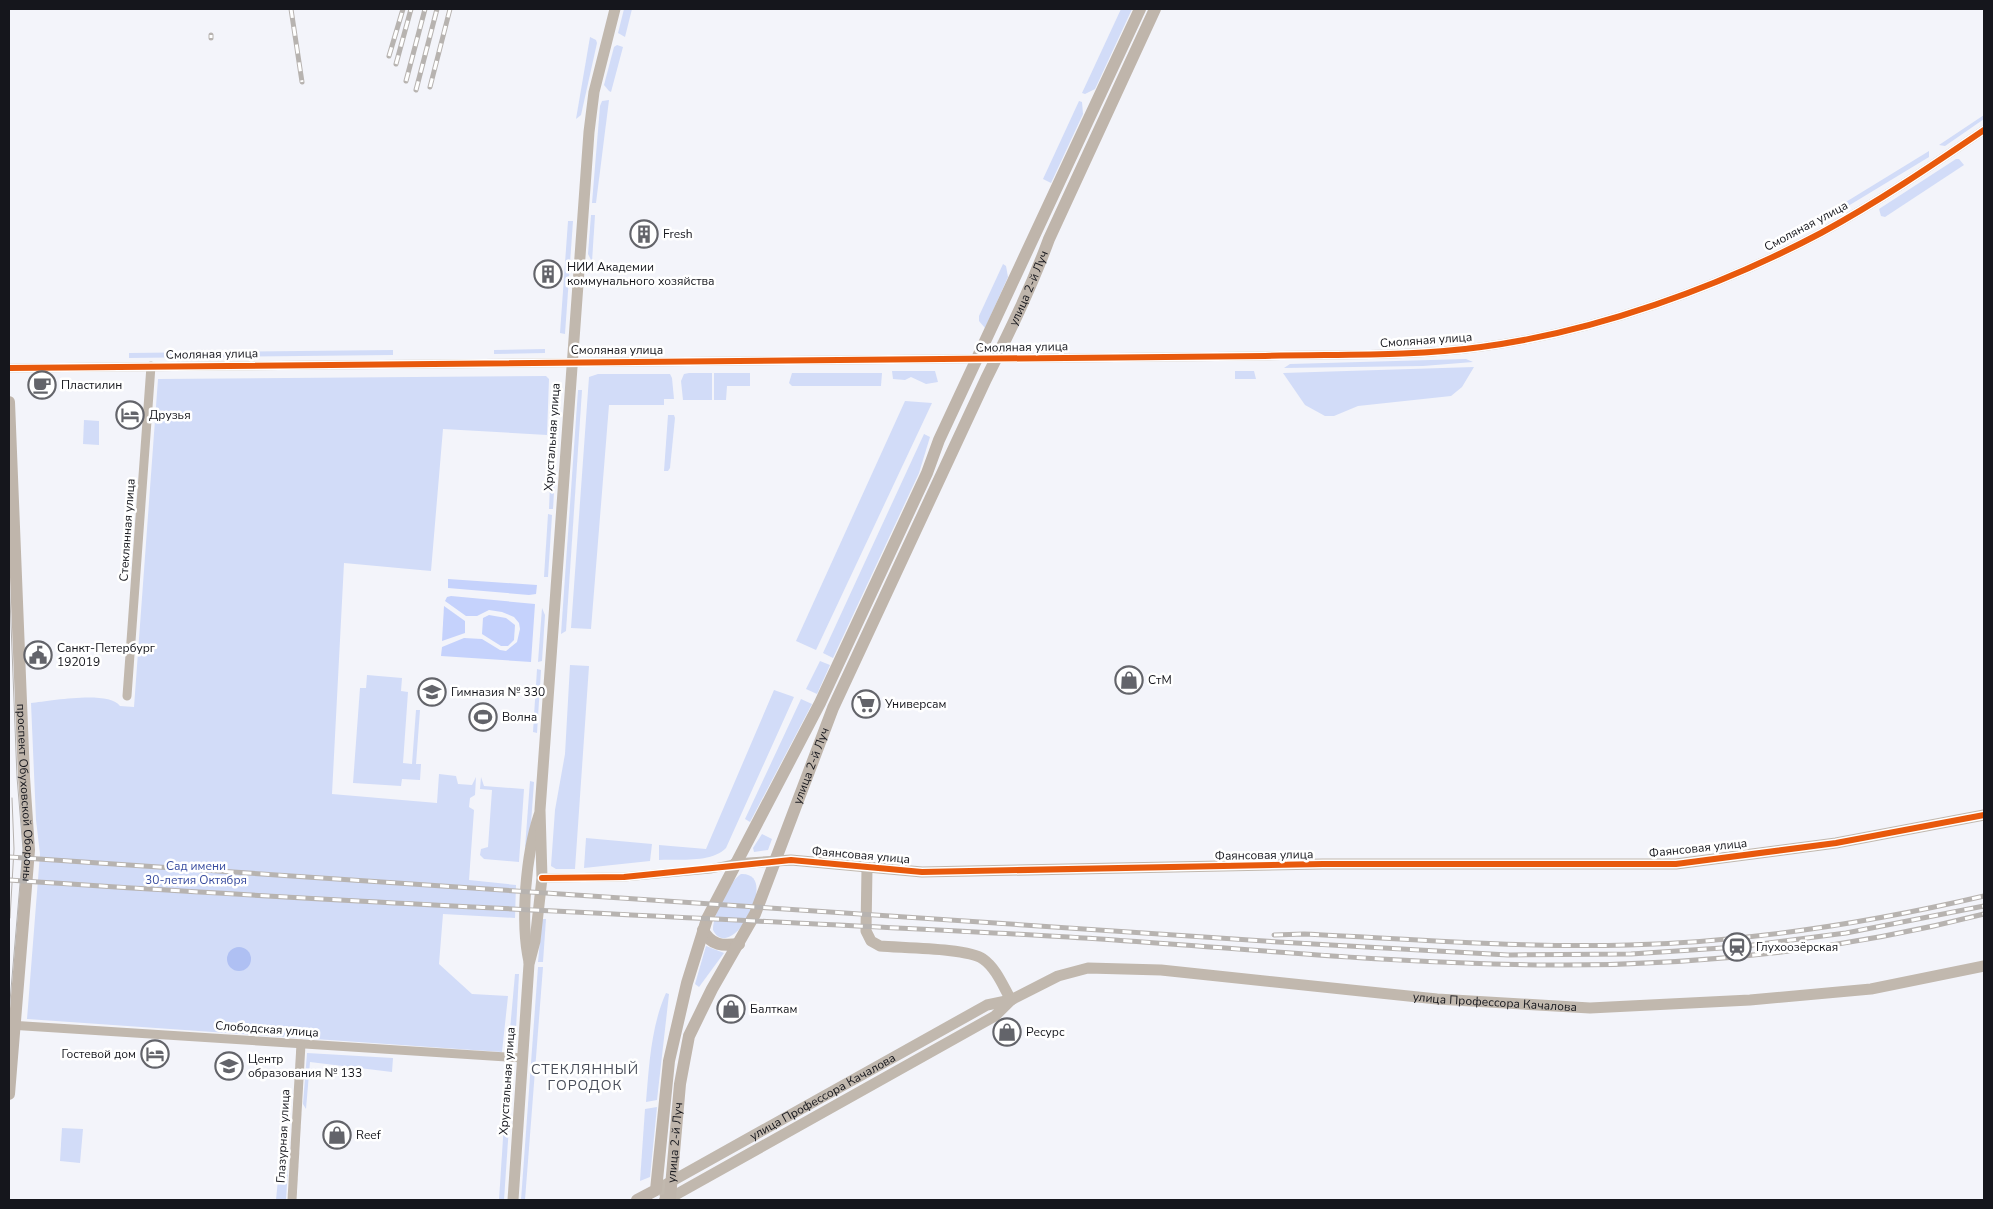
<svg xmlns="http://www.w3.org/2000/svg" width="1993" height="1209" font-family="'Nunito Sans',sans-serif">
  <rect width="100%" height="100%" fill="#f3f4fa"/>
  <g fill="#d2dcf8">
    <path d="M624 9H632L625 37 618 33Z"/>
    <path d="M1121 9H1132L1095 89 1085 94 1082 93Z"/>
    <path d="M590 37 596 40 597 43 581 115 576 119Z"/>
    <path d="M617 45 623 47 611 92 609 91 604 85 614 47Z"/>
    <path d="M609 100 596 203H592L600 106 602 101Z"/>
    <path d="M1079 101 1082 102 1083 114 1051 183 1043 179Z"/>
    <path d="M1984 115V119L1945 146 1939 145Z"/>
    <path d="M1929 151V157L1825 220 1823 219V216Z"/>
    <path d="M1956 159H1959L1964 165 1885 217 1881 216 1879 209Z"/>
    <path d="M591 215H595L592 262 588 254Z"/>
    <path d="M568 221H573L565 334 560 333Z"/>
    <path d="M1003 264 1006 266 1008 277 985 328 979 321V316Z"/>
    <path d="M545 349V353L494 354V350Z"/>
    <path d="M393 350V355L129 358V353Z"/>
    <path d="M1466 359 1473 362 1423 366 1284 368 1290 364Z"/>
    <path d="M1474 367 1462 387 1451 396 1358 406 1334 416H1325L1305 405 1283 373Z"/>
    <path d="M892 371H935L938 382 926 384 911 377 905 380 893 379Z"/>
    <path d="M1235 371H1254L1256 379H1235Z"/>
    <path d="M689 373H712V400H683L681 381 684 374Z"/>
    <path d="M714 373H750V386H727L726 400H714Z"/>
    <path d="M792 373H882L881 386H792L789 383Z"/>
    <path d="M598 374H670L672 378 674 399H664V405H609L591 629 571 628 589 377Z"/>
    <path d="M546 376 549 379 547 435 443 429 431 571 344 563 332 794 437 803 439 774 456 776 458 784 472 785 476 777 475 795 470 798 469 807 474 810 469 880 516 885 515 918 443 914 439 964 472 994 508 996 502 1052 27 1019 40 854 36 820 31 703C50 701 109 690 120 706L134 707 158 379Z"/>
    <path d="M578 390H582L566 631 561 634Z"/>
    <path d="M905 401 932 403 816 650 796 641Z"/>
    <path d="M668 415H674L675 418 670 468 668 471H664Z"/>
    <path d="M84 420 99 421V445L83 444Z"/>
    <path d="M924 434 930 437 919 473 833 658 823 653Z"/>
    <path d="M551 460 555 475 553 509H549Z"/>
    <path d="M548 514 552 515 548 577H544Z"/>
    <path d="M542 608 545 615 542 661 538 662Z"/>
    <path d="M820 661 830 665 817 694 806 689Z"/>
    <path d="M570 665 589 666 575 869H556L551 866 555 810 565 754Z"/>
    <path d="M537 669 541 670 537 733 533 732Z"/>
    <path d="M367 675 402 678 401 691 408 692 403 763 412 764 416 710H420L416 764H421L420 780 402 779 401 786 353 783 360 688H366Z"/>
    <path d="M774 690 794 697 726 848C712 863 678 859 659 860V845L706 849Z"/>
    <path d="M801 699 812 704 750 822 745 819Z"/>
    <path d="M481 777 484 786 524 789 519 862 484 859 480 855 481 849 488 847 492 790 480 789Z"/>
    <path d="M530 781 534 782 530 837 525 848Z"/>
    <path d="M762 834 772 839 768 850 754 852 753 848Z"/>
    <path d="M586 838 652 844 650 861 584 868Z"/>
    <path d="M741 874C782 872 731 966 713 930 712 917 730 880 741 874Z"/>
    <path d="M542 919H546L543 962H538Z"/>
    <path d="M706 946 724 953 699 987 695 984Z"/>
    <path d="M538 967H543L525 1200H521Z"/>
    <path d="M515 974H519L515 1047 508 1052Z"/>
    <path d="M666 993 669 994 657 1100 646 1102C649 1067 651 1026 666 993Z"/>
    <path d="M307 1053 393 1058 392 1072 310 1062 306 1109 303 1104Z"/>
    <path d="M508 1061 513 1067 504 1200H499Z"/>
    <path d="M657 1107 650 1177 640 1181 645 1109Z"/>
    <path d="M62 1128 83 1129 80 1163 60 1161Z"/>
    <path d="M279 1168 288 1169 286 1200H276Z"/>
  </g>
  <g fill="#c5d2fc">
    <path d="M448 579 537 585 536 594 529 595 448 588Z"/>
    <path d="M451 596 535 604 531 662 441 656 442 647 464 638 482 639 500 650 506 651 517 642 520 629 519 623 514 617 502 612 489 610 477 616H466L445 601 447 597Z"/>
    <path d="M444 606 465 621V633L442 641Z"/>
    <path d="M489 615 506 618 515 625 514 640 508 646H501L482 634 483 618Z"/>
  </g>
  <circle fill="#afc0f3" cx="239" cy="959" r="12"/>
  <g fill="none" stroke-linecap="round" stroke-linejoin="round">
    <g stroke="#c1b8ae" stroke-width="9">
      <path d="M9 368 1265 356C1337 354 1409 357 1481 347 1595 332 1719 287 1821 233 1878 202 1931 166 1984 130"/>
      <path d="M127 696 151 366"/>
      <path d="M542 878 624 877 710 869 734 864"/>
      <path d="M9 1025 523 1058"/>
      <path d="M292 1200 301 1044"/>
    </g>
    <g stroke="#c1b8ae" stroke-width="11">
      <path d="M734 864 791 860 922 872 1323 864H1676L1836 843 1984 815"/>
      <path d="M867 868 866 931 871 941 880 946C901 948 968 948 983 959 996 968 1003 986 1011 1000"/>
      <path d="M529 962C520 921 526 854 539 815"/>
      <path id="s1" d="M656 1190 987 1005 1011 1000 1058 976 1088 968 1161 970 1437 999 1590 1008 1750 1000 1871 989 1984 966"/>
      <path d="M665 1195 670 1198 995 1016 1011 1000"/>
      <path d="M513 1200 529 964 535 941 542 878 540 810 589 132 594 92 615 9"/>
    </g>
    <g stroke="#bfb5ab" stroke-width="12">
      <path id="s2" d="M9 402 24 777 29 850 9 1094"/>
      <path d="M703 930C711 946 723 946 739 944"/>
      <path d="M637 1200 656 1190 669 1061 687 983 707 919 820 703 927 473 939 440 1140 9"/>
      <path id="s3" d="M665 1200 670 1198 680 1084 689 1036 712 989 755 914 833 708 986 379C1009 333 1031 288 1049 239L1155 9"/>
    </g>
    <g stroke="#b7b3b0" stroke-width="1">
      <path d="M9 573 17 777 23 849 9 1013"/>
      <path d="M10 918 14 849 12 798"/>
    </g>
    <g stroke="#b7b3b0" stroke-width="5">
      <g id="rail">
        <path d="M291 9 302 82"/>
        <path d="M211 35V38"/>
        <path d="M389 56 403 9"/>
        <path d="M396 64 411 9"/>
        <path d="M406 81 425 9"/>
        <path d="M430 87 450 9"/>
        <path d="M416 90 437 9"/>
        <path d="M9 857 1278 942 1508 955 1631 954 1737 947 1846 933 1984 906"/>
        <path d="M9 880C350 903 692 917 1033 935 1205 944 1378 964 1550 965 1696 966 1843 950 1984 914"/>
        <path d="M1274 935 1304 934C1412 939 1520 948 1629 945 1749 942 1868 923 1984 896"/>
      </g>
    </g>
    <use href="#rail" stroke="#fff" stroke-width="3" stroke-dasharray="9" stroke-linecap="butt"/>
    <g stroke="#fff" stroke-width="9">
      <g id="cycleway">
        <path d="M9 368 1265 356C1337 354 1409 357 1481 347 1595 332 1719 287 1821 233 1878 202 1931 166 1984 130"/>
        <path d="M542 878 624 877 791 860 922 872 1323 864H1676L1836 843 1984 815"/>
      </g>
    </g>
    <use href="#cycleway" stroke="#e8590c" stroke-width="6"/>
  </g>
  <defs>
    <g id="building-ring" transform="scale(1.4375)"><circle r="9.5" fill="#fff" stroke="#63646a" stroke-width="1.5"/><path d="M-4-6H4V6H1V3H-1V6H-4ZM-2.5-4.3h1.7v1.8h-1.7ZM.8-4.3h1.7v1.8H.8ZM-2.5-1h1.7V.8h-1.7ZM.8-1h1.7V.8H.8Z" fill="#63646a"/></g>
    <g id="cafe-ring" transform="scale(1.4375)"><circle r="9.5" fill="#fff" stroke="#63646a" stroke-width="1.5"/><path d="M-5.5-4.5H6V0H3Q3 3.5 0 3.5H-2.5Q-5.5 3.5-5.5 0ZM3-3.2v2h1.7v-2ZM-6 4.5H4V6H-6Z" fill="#63646a"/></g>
    <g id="hotel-ring" transform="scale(1.4375)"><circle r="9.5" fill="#fff" stroke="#63646a" stroke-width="1.5"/><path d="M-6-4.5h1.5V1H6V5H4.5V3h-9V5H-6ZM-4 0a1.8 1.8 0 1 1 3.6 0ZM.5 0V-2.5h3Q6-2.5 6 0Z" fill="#63646a"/></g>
    <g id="civic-ring" transform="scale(1.4375)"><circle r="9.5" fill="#fff" stroke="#63646a" stroke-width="1.5"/><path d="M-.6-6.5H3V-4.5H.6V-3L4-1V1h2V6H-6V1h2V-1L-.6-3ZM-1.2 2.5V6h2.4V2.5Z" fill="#63646a"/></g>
    <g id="shop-ring" transform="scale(1.4375)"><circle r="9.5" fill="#fff" stroke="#63646a" stroke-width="1.5"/><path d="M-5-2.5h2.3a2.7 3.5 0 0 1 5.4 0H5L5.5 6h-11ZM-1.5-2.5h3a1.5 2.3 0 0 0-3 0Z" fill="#63646a"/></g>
    <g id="school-ring" transform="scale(1.4375)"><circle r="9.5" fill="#fff" stroke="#63646a" stroke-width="1.5"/><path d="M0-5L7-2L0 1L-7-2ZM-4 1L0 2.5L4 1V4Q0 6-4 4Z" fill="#63646a"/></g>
    <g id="supermarket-ring" transform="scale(1.4375)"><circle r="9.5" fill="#fff" stroke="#63646a" stroke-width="1.5"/><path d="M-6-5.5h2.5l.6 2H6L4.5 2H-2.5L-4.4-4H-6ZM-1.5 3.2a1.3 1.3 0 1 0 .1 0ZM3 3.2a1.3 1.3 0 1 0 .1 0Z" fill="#63646a"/></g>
    <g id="stadium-ring" transform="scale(1.4375)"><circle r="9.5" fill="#fff" stroke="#63646a" stroke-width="1.5"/><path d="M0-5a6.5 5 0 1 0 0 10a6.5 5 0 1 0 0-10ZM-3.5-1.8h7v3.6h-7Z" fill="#63646a"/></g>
    <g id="station-ring" transform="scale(1.4375)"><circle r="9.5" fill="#fff" stroke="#63646a" stroke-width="1.5"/><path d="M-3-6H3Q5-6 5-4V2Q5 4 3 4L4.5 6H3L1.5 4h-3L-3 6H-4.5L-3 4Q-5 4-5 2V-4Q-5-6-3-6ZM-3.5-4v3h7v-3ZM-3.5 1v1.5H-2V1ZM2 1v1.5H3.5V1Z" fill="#63646a"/></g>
  </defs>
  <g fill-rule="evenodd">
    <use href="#building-ring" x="644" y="234"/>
    <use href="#building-ring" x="548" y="274"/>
    <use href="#cafe-ring" x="42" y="385"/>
    <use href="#hotel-ring" x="130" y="415"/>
    <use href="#civic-ring" x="38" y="655"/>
    <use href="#shop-ring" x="1129" y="680"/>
    <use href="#school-ring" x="432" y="692"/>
    <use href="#supermarket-ring" x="866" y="704"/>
    <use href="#stadium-ring" x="483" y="717"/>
    <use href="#station-ring" x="1737" y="947"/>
    <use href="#shop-ring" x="731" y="1009"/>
    <use href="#shop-ring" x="1007" y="1032"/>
    <use href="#hotel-ring" x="155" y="1054"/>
    <use href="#school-ring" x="229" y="1066"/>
    <use href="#shop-ring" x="337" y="1135"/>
  </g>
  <g text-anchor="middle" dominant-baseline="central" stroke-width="5" stroke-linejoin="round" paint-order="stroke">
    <g font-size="12" fill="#15161c" stroke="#fff">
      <text transform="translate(1806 226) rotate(-28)">Смоляная улица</text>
      <text stroke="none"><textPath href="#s3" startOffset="991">улица 2-й Луч</textPath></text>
      <text transform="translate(1426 340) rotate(-4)">Смоляная улица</text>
      <text transform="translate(1022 347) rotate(-1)">Смоляная улица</text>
      <text x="617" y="350">Смоляная улица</text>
      <text transform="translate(212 354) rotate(-1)">Смоляная улица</text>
      <text transform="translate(552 437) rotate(-86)">Хрустальная улица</text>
      <text transform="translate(127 530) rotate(-86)">Стеклянная улица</text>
      <text stroke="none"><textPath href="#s3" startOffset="466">улица 2-й Луч</textPath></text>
      <text stroke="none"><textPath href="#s2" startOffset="391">проспект Обуховской Обороны</textPath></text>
      <text transform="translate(1698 848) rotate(-6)">Фаянсовая улица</text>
      <text transform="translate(861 855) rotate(5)">Фаянсовая улица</text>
      <text transform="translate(1264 855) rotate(-1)">Фаянсовая улица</text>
      <text stroke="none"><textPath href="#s1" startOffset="896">улица Профессора Качалова</textPath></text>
      <text transform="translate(267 1029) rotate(4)">Слободская улица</text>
      <text transform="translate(507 1081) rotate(-86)">Хрустальная улица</text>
      <text stroke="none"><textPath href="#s1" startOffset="191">улица Профессора Качалова</textPath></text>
      <text transform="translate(283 1136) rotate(-87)">Глазурная улица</text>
      <text stroke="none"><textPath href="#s3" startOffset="61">улица 2-й Луч</textPath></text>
    </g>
    <g font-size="12" fill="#15161c" stroke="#fff" text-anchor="start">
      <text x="663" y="234">Fresh</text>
      <text x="567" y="267">НИИ Академии<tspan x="567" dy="14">коммунального хозяйства</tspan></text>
      <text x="61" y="385">Пластилин</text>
      <text x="149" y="415">Друзья</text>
      <text x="57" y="648">Санкт-Петербург<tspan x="57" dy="14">192019</tspan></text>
      <text x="1148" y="680">СтМ</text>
      <text x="451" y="692">Гимназия № 330</text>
      <text x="885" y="704">Универсам</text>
      <text x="502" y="717">Волна</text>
      <text x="1756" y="947">Глухоозёрская</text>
      <text x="750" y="1009">Балткам</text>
      <text x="1026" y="1032">Ресурс</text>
      <text x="136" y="1054" text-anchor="end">Гостевой дом</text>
      <text x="248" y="1059">Центр<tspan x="248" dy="14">образования № 133</tspan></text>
      <text x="356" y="1135">Reef</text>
    </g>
    <g font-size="12" fill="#384c9f" stroke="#fff">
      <text x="196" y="866">Сад имени<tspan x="196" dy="14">30-летия Октября</tspan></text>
    </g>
    <g font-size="14" letter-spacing="1" fill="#494e5a" stroke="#fff">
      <text x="585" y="1069">СТЕКЛЯННЫЙ<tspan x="585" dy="16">ГОРОДОК</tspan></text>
    </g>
  </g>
  <rect width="1993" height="1209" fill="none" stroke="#15161c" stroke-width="20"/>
</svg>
